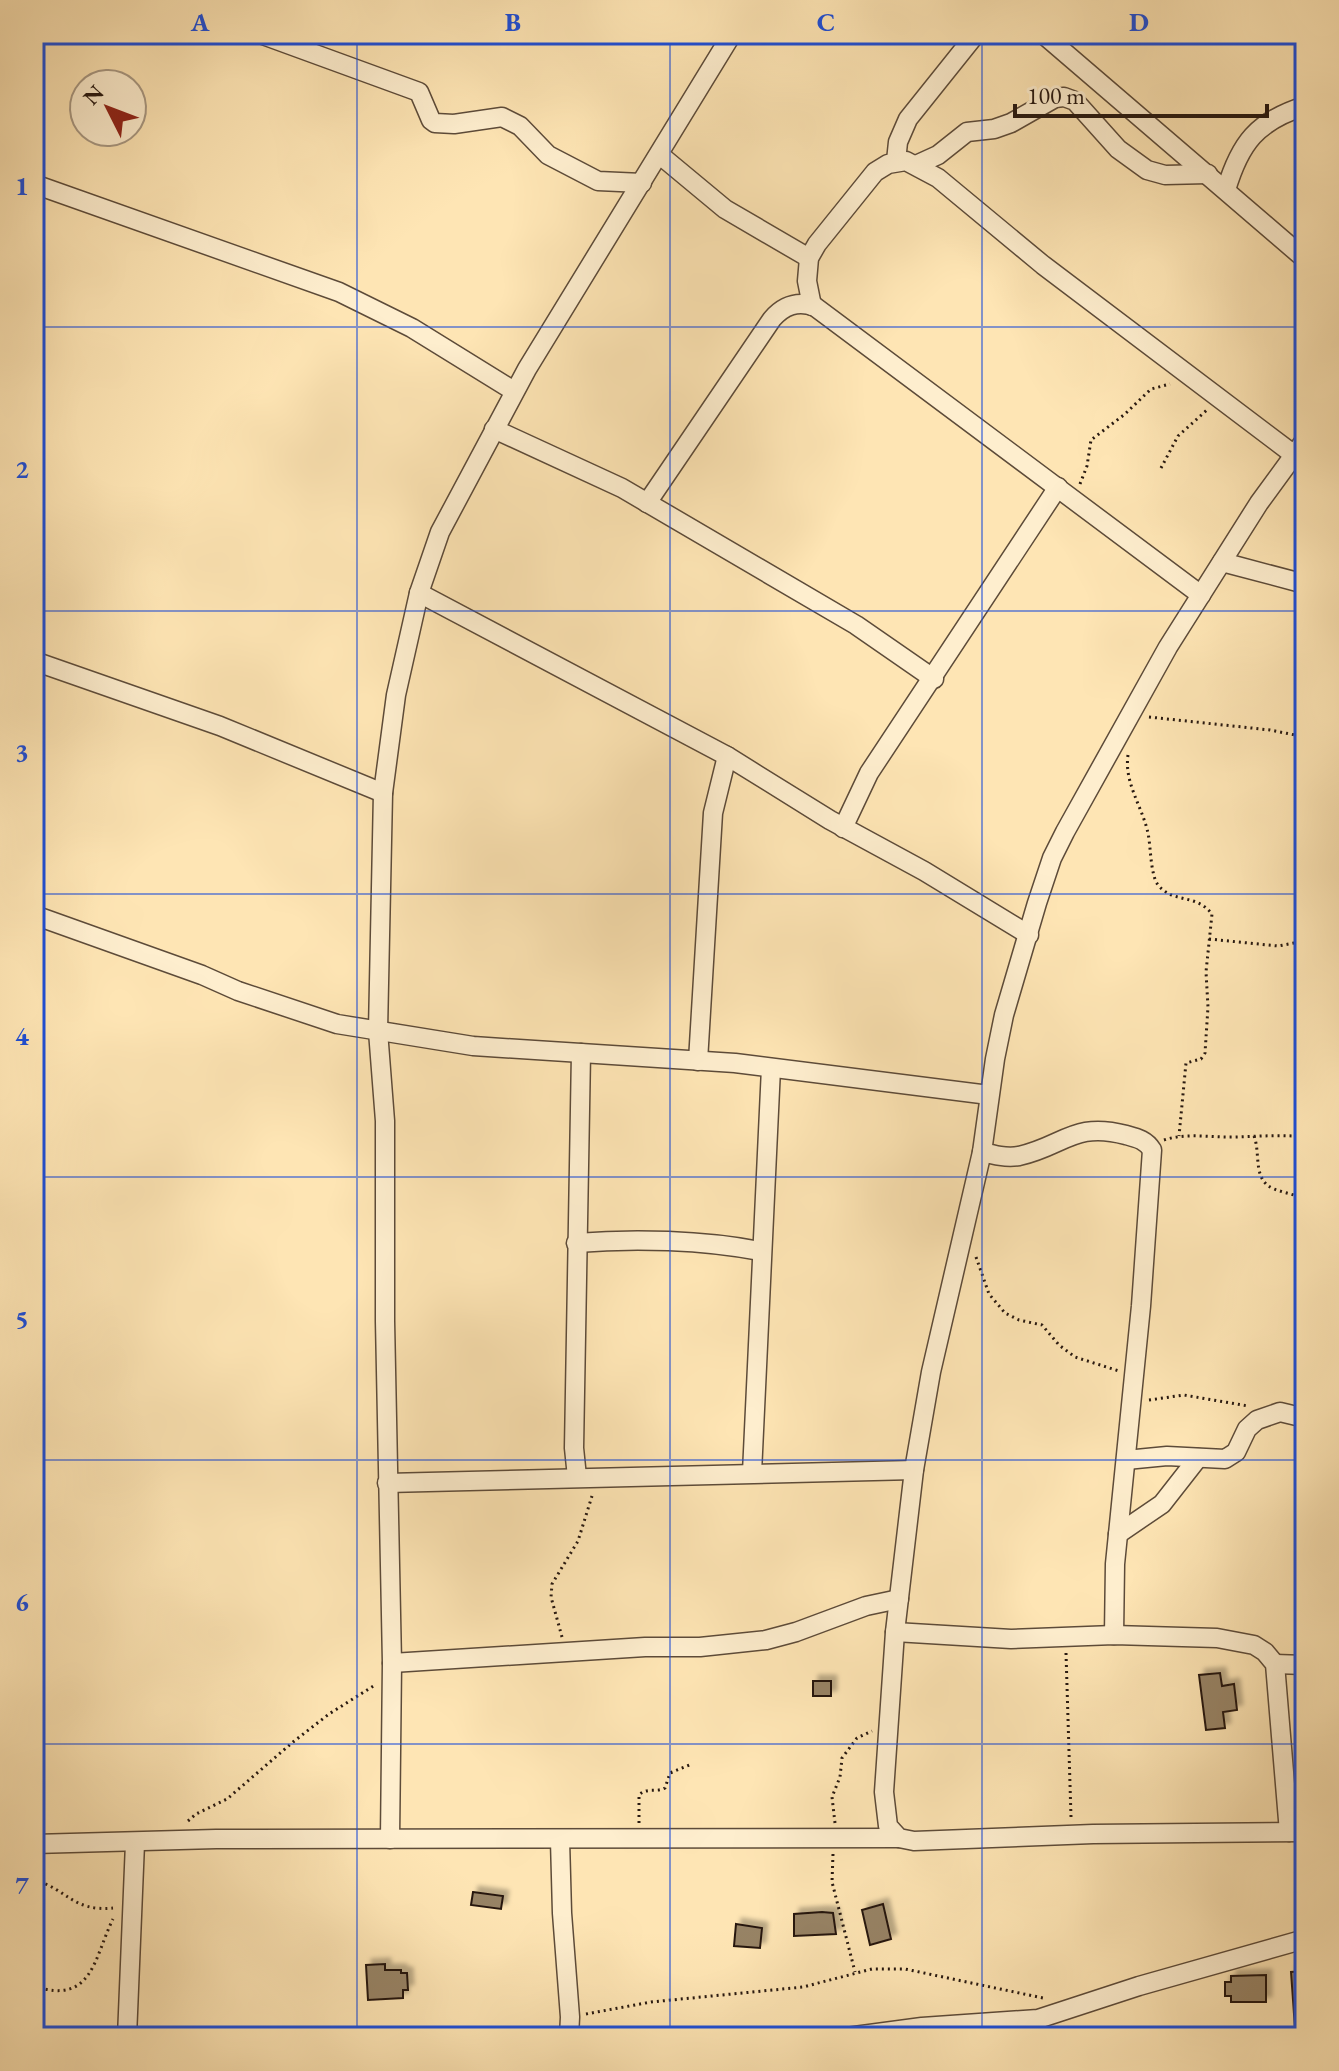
<svg xmlns="http://www.w3.org/2000/svg" width="1339" height="2071" font-family="'EB Garamond',serif">
  <defs>
    <filter id="shadow"><feDropShadow dx="5.5" dy="-5.5" stdDeviation="2" flood-color="#0004"/></filter>
  </defs>
  <rect width="100%" height="100%" fill="#fee5b4"/>
  <filter id="stains"><feTurbulence type="fractalNoise" baseFrequency=".0025" numOctaves="4"/><feColorMatrix values="0 0 0 0 .2 0 0 0 0 .09 0 0 0 0 .02 0 0 0 .5 -.17"/></filter>
  <radialGradient id="worn" r=".72"><stop offset=".6" stop-color="#630" stop-opacity="0"/><stop offset="1" stop-color="#630" stop-opacity=".3"/></radialGradient>
  <g fill="#978365" stroke="#271810" stroke-width="2" filter="url(#shadow)">
    <path d="M1220 1673 1222 1686 1234 1684 1237 1710 1223 1712 1225 1728 1206 1730 1199 1675Z"/>
    <rect x="813" y="1681" width="18" height="15"/>
    <path d="M473 1892 503 1896 501 1909 471 1905Z"/>
    <path d="M883 1904 891 1939 870 1945 862 1910Z"/>
    <path d="M822 1912 833 1913 836 1934 794 1936V1914Z"/>
    <path d="M736 1924 762 1928 760 1948 734 1946Z"/>
    <path d="M385 1964V1970H401V1973H407L408 1990H403V1998L368 2000 366 1965Z"/>
    <path d="M1305 1971V2028H1295L1291 1972Z"/>
    <path d="M1266 1975V2002H1231V1996H1225V1982H1231V1976Z"/>
  </g>
  <g fill="none" stroke-linecap="round" stroke-linejoin="round">
    <g stroke="#5d4b39" stroke-width="21">
      <g id="minor">
        <path d="M260 34 419 92 431 120 435 123 454 124 502 117 520 126 548 155 598 181 642 183"/>
        <path d="M1043 34 1305 259"/>
        <path d="M660 155 725 209 809 258"/>
        <path d="M896 161 898 142 908 119 976 34"/>
        <path d="M916 165 938 155 967 132 994 129 1011 123 1055 98 1064 97 1075 101 1118 149 1147 170 1165 175 1208 174"/>
        <path d="M34 184 339 292 412 328 514 391"/>
        <path d="M1226 190C1240 143 1257 121 1305 106"/>
        <path d="M812 306 807 281 809 258 817 244 875 172 888 164 906 161 938 178 1043 265 1293 454"/>
        <path d="M494 429 622 488 856 625 934 679"/>
        <path d="M1305 440 1259 503 1168 647 1065 832 1052 858 1037 903 1004 1015 995 1059 982 1152 931 1372 914 1470 895 1632 884 1792 888 1826 899 1838 914 1841 1093 1834 1305 1832"/>
        <path d="M647 503 772 319C784 305 797 301 814 306L1201 595"/>
        <path d="M1222 562 1305 584"/>
        <path d="M419 593 727 756 830 820 924 871 1029 935"/>
        <path d="M34 661 220 726 383 793"/>
        <path d="M843 828 869 773 1058 487"/>
        <path d="M34 915 202 975 238 991 337 1024 473 1046 735 1063 989 1095"/>
        <path d="M698 1061 713 813 727 756"/>
        <path d="M982 1152C994 1155 1006 1158 1019 1156 1064 1146 1074 1121 1126 1135 1137 1138 1146 1140 1152 1150L1141 1306 1115 1564 1114 1635"/>
        <path d="M576 1243C634 1238 703 1240 760 1251"/>
        <path d="M1126 1460 1167 1456 1225 1459 1236 1452 1247 1429 1257 1420 1280 1412 1305 1418"/>
        <path d="M752 1473 771 1068"/>
        <path d="M577 1477 574 1448 581 1053"/>
        <path d="M387 1483 914 1470"/>
        <path d="M1118 1534 1162 1504 1198 1458"/>
        <path d="M895 1632 1011 1639 1114 1635 1217 1638 1254 1645 1265 1652 1275 1664 1289 1832"/>
        <path d="M392 1663 645 1647H700L766 1640 796 1632 866 1606 899 1599"/>
        <path d="M1275 1664 1305 1665"/>
        <path d="M390 1839 392 1663 385 1321V1121L378 1031 383 793 396 695 419 593 440 532 527 369 732 34"/>
        <path d="M560 1840 562 1913 570 2017 569 2037"/>
        <path d="M34 1844 216 1839 899 1838"/>
        <path d="M127 2037 135 1843"/>
        <path d="M847 2037 922 2027 1038 2019 1139 1986 1305 1939"/>
      </g>
    </g>
    <g stroke="#271810" stroke-width="3" stroke-dasharray="2 4" stroke-linecap="butt">
      <path d="M1213 34V38"/>
      <path d="M1296 93 1304 34"/>
      <path d="M1161 468 1178 436 1208 409"/>
      <path d="M1080 484 1087 466 1091 440 1125 414 1151 389 1170 384"/>
      <path d="M1149 717 1270 730 1305 737"/>
      <path d="M1128 755C1124 783 1142 806 1148 833 1151 849 1150 866 1156 882 1171 905 1195 892 1212 914L1206 972 1208 1007 1205 1053 1201 1059 1186 1063 1179 1136"/>
      <path d="M1209 939 1278 946 1305 941"/>
      <path d="M1254 1136C1261 1154 1252 1180 1274 1189 1284 1193 1295 1194 1305 1200"/>
      <path d="M1164 1140C1185 1133 1207 1137 1228 1137 1254 1137 1279 1134 1305 1137"/>
      <path d="M976 1257 989 1294 1005 1313 1019 1320 1042 1325 1059 1345 1075 1357 1119 1371"/>
      <path d="M1149 1400 1184 1395 1248 1406"/>
      <path d="M562 1637 551 1597 552 1584 578 1541 592 1496"/>
      <path d="M1066 1653 1071 1817"/>
      <path d="M188 1821 196 1814 227 1799 293 1742 329 1714 375 1685"/>
      <path d="M639 1823V1795C647 1787 656 1793 665 1788L670 1773 692 1764"/>
      <path d="M835 1823 832 1797 840 1777 842 1758 857 1738 872 1731"/>
      <path d="M833 1854 832 1882 855 1972"/>
      <path d="M34 1880C68 1889 72 1912 113 1908"/>
      <path d="M34 1986C93 2006 94 1957 113 1919"/>
      <path d="M586 2014 651 2002 803 1987 872 1969H905L1043 1998"/>
    </g>
    <use href="#minor" stroke="#feeece" stroke-width="18"/>
  </g>
  <path fill="none" stroke="#1d4ed8" stroke-width="2" stroke-opacity="0.55" d="M357 34V2037M670 34V2037M982 34V2037M34 327H1305M34 611H1305M34 894H1305M34 1177H1305M34 1460H1305M34 1744H1305"/>
  <rect width="1339" height="2071" fill="none" stroke="#fee5b4" stroke-width="88"/>
  <g transform="translate(108 108) rotate(312)"><circle r="38" fill="#feeece" stroke="#a89882" stroke-width="2"/>
  <path d="M0-6L14 30L0 20L-14 30Z" fill="#8f2418"/>
  <text y="-12" font-size="22" font-weight="bold" text-anchor="middle" fill="#271810">N</text>
  </g>
  <path d="M1015 104v12h252v-12" fill="none" stroke="#271810" stroke-width="4"/>
  <text x="1027" y="104" font-size="24" fill="#271810" stroke="#feeece" stroke-width="6" paint-order="stroke">100 m</text>
  <rect x="44" y="44" width="1251" height="1983" fill="none" stroke="#1d4ed8" stroke-width="3"/>
  <g font-size="26" text-anchor="middle" font-weight="bold" fill="#1d4ed8">
    <text x="200" y="31">A</text>
    <text x="513" y="31">B</text>
    <text x="826" y="31">C</text>
    <text x="1139" y="31">D</text>
    <text x="22" y="195">1</text>
    <text x="22" y="478">2</text>
    <text x="22" y="761">3</text>
    <text x="22" y="1045">4</text>
    <text x="22" y="1328">5</text>
    <text x="22" y="1611">6</text>
    <text x="22" y="1894">7</text>
  </g>
  <rect width="100%" height="100%" filter="url(#stains)"/>
  <rect width="100%" height="100%" fill="url(#worn)"/>
</svg>
